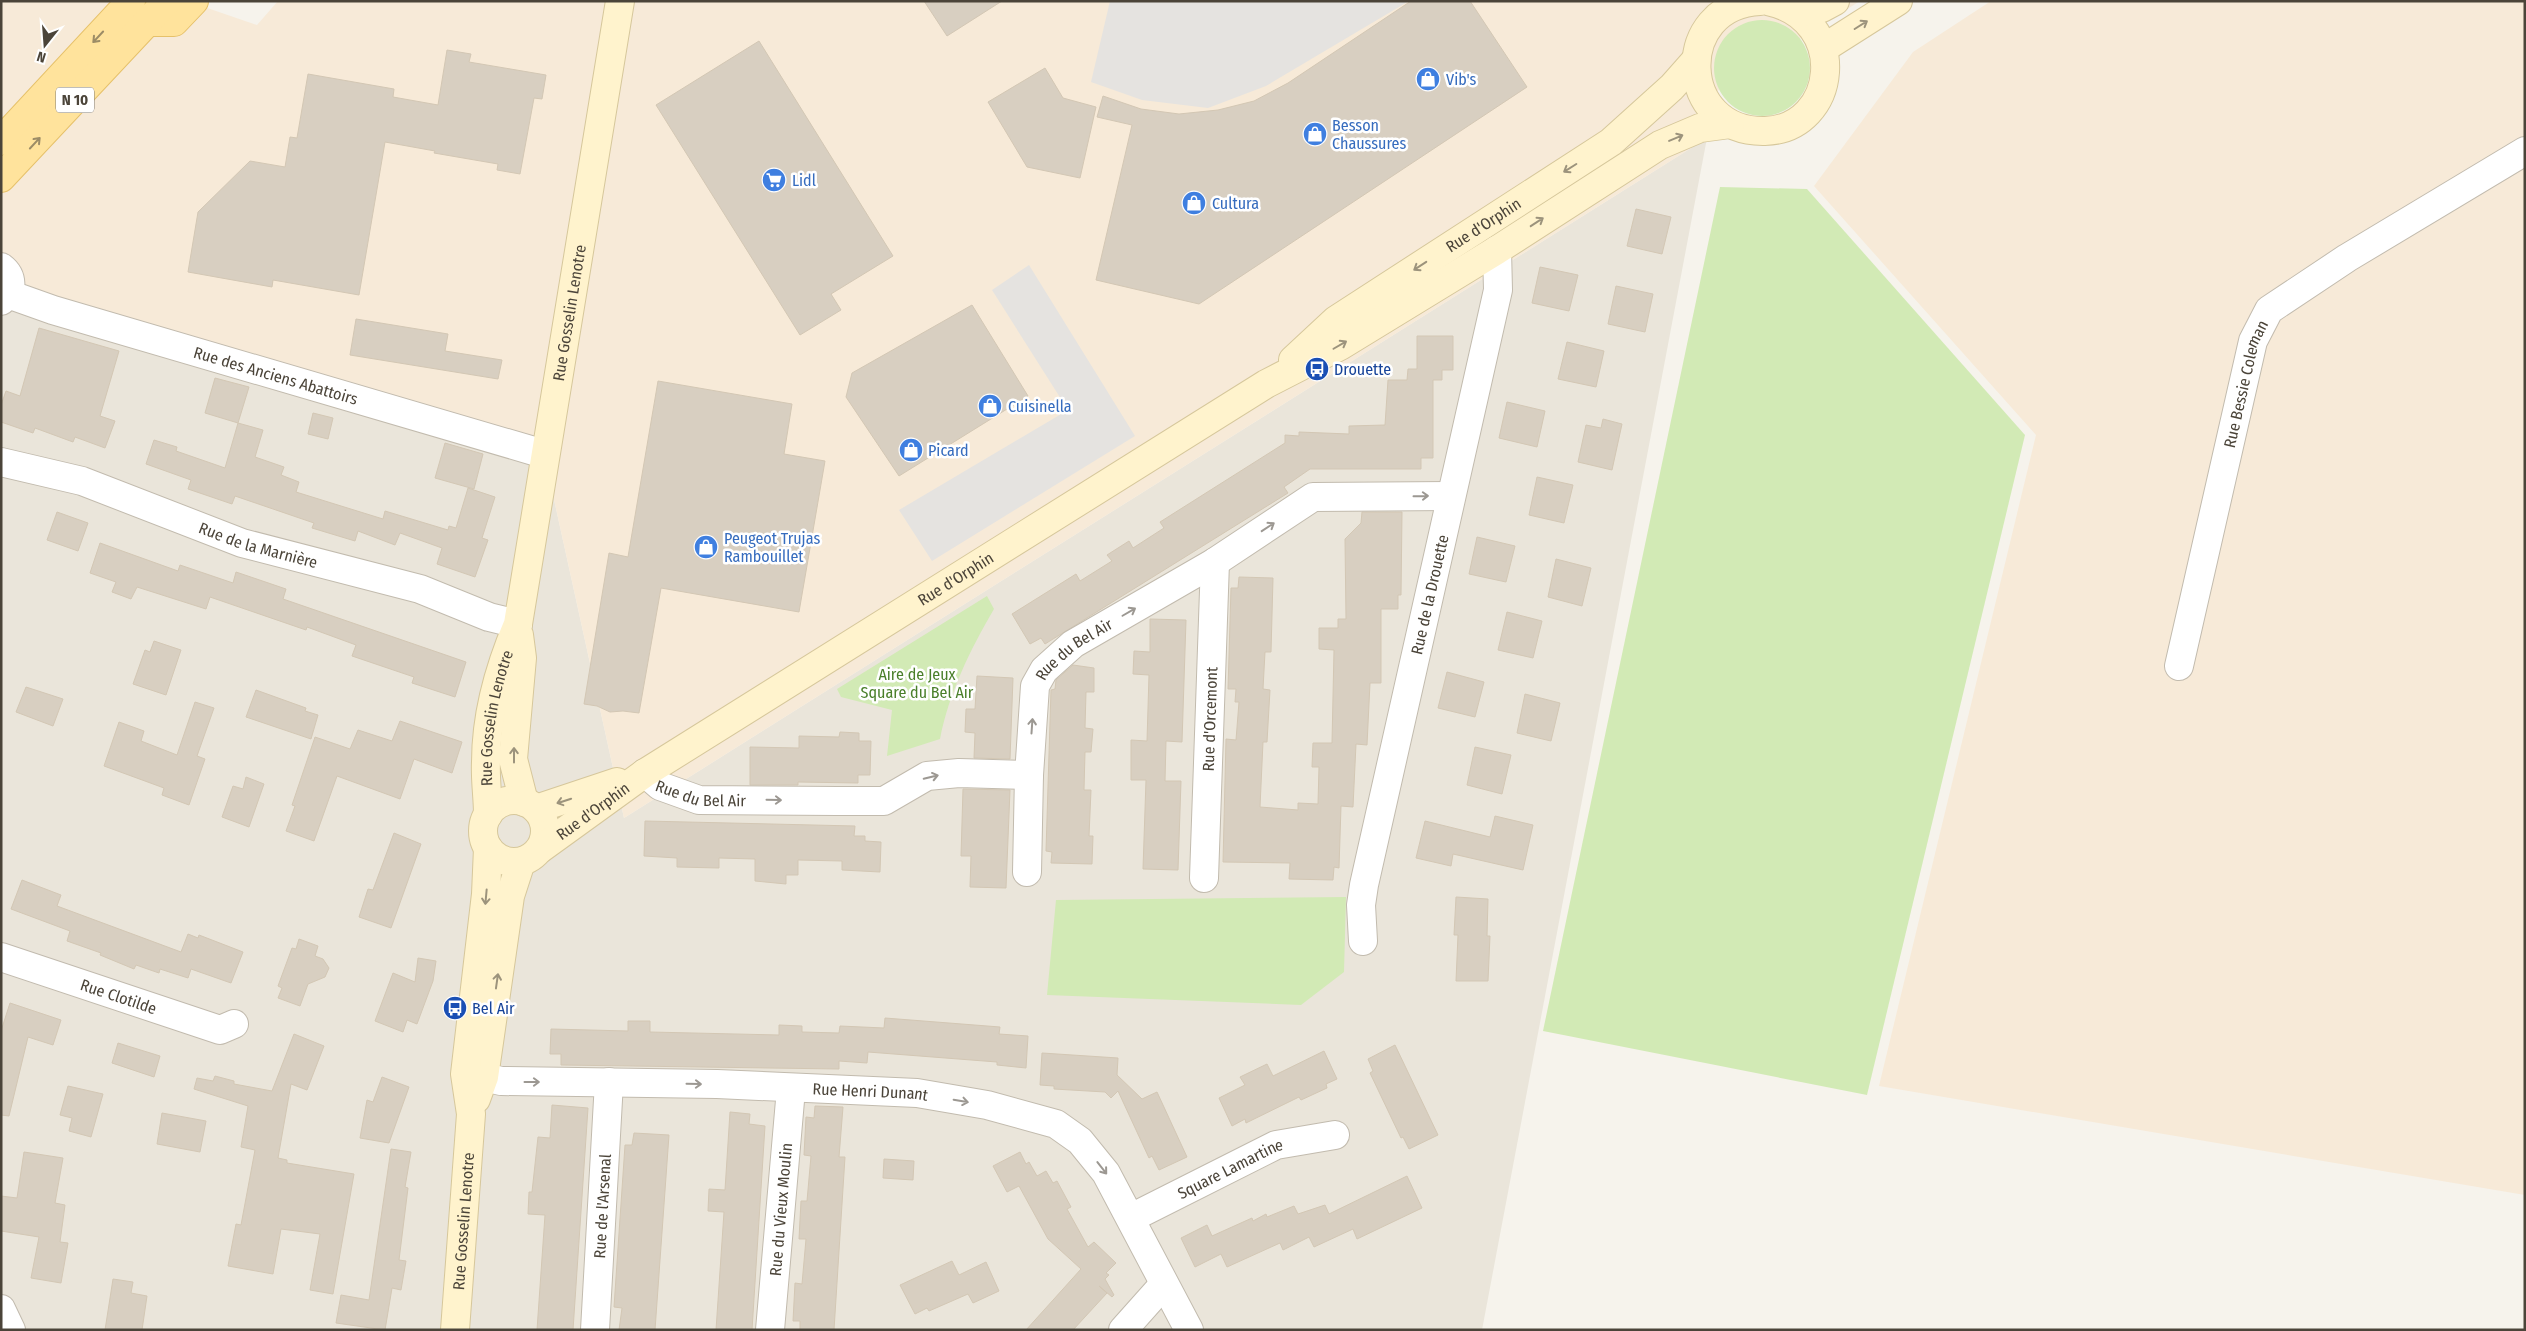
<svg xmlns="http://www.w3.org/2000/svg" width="2526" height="1331" font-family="'Fira Sans Condensed',sans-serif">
  <rect width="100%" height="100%" fill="#f6f3ec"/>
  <path fill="#eae5da" d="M1707 138 1482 1330H1V287L544 454 624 818Z"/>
  <g fill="#f7ead8">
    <path d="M1 1H187L257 25 278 1H1860L1714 93 1707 138 624 818 544 454 1 287Z"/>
    <path d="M1991 1H2525V1195L1879 1086 2036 435 1814 186 1913 52Z"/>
  </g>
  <g fill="#d2eab5">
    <circle cx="1762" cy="68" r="48"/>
    <path d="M1720 187 1807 189 2025 435 1867 1095 1543 1031Z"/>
    <path d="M987 596 994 609C970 650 949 693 940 739L887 756 892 710 841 697 837 689Z"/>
    <path d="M1346 897 1344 972 1301 1005 1047 995 1056 900Z"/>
  </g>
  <g fill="#e5e3e0">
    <path d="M1110 1H1409L1266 86 1208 108 1142 100 1091 82Z"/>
    <path d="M1029 265 1135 436 932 561 899 510 1068 410 992 290Z"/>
  </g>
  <g fill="#d8cfc1" stroke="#d3c7b4">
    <path d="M924 1H1002L947 36Z"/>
    <path d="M1411 1H1470L1527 87 1199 304 1096 280 1132 125 1097 117 1103 96 1141 109 1179 114 1218 110 1254 101 1288 83Z"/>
    <path d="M759 41 893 256 831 294 841 310 800 335 656 105Z"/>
    <path d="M447 50 471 54 469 62 546 75 542 99 534 98 520 174 497 170 498 164 434 153 435 151 385 142 359 295 273 280 272 287 188 272 198 212 250 161 285 167 290 137 297 138 308 74 394 89 393 97 438 105Z"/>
    <path d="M1045 68 1063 98 1096 107 1080 178 1027 167 988 102Z"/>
    <path d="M1636 209 1671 217 1662 254 1627 246Z"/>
    <path d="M1540 267 1578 275 1569 311 1532 303Z"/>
    <path d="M1616 286 1653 294 1645 332 1608 324Z"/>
    <path d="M972 305 1028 396 899 476 846 397 852 373Z"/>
    <path d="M356 319 448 334 445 351 502 360 498 379 350 355Z"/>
    <path d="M39 328 119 351 100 416 115 421 105 448 75 437 73 442 35 428 33 433 1 422V405L6 391 20 396Z"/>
    <path d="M1417 336H1453V370H1442V380H1433V458H1421V469H1310L1284 487 1288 493 1045 644 1041 638 1030 644 1012 614 1076 574 1080 581 1112 561 1107 555 1129 541 1133 548 1164 528 1160 522 1285 443V435L1299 436V432L1349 434V426L1385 425 1388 380H1407L1408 369H1417Z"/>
    <path d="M1567 342 1604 351 1596 387 1558 379Z"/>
    <path d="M215 378 249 387 238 423 205 413Z"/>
    <path d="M658 381 792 404 784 454 825 461 799 612 661 588 639 713 623 711 610 712 597 706 584 704 609 553 628 557Z"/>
    <path d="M1507 402 1545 411 1537 447 1499 438Z"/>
    <path d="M313 413 333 418 328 439 308 434Z"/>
    <path d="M1603 419 1622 424 1612 470 1578 462 1586 425 1601 428Z"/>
    <path d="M238 423 263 430 255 457 284 467 281 475 299 482 296 492 383 519 385 511 448 530 449 526 456 528 468 488 495 497 482 538 488 540 475 577 437 564 442 548 400 533 395 545 358 531 355 541 312 528 314 523 235 496 232 504 188 489 191 480 146 464 154 440 177 447 176 451 225 468Z"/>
    <path d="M445 443 483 454 474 489 435 478Z"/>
    <path d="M1537 477 1573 485 1564 523 1529 515Z"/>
    <path d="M57 512 88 523 78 551 47 540Z"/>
    <path d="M1362 512H1402L1401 595H1398V609H1381V683H1370L1367 745 1356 744 1353 807 1341 806 1339 868 1334 867 1333 880 1289 879 1290 863 1223 862 1226 739 1236 740 1239 702H1235L1236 689H1228L1231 588H1238L1239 577 1273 578 1271 652H1265L1263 689 1270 690 1267 742H1263L1260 807 1298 810V803L1318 804 1319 767H1312L1313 743H1332L1334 650 1319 649V628H1338V619H1346L1345 539 1361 523Z"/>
    <path d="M1477 537 1515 546 1506 582 1469 574Z"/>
    <path d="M100 543 178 571 180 565 233 583 236 572 286 589 283 599 466 662 455 697 412 683 414 677 352 656 356 645 307 627 306 630 210 597 206 609 137 587 131 599 112 592 116 582 90 573Z"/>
    <path d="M1556 559 1591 568 1582 606 1548 597Z"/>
    <path d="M1507 612 1542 621 1533 658 1498 650Z"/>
    <path d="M1150 619 1186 620 1182 742 1166 741 1165 781H1181L1178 870 1143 869 1146 780H1131V740L1147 741 1149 675 1133 674 1134 651 1150 652Z"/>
    <path d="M154 641 181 650 166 695 133 684 145 650 150 652Z"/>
    <path d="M1073 665 1094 668V692H1086L1085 728 1093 729 1091 752H1085L1084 790H1091L1089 836H1093L1092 864 1051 863 1052 852 1046 851 1051 690 1055 689 1056 680Z"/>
    <path d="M1447 672 1484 682 1475 717 1438 708Z"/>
    <path d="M977 676 1013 678 1010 759 974 758 975 733 965 732 966 709H975Z"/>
    <path d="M26 687 63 699 53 726 16 712Z"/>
    <path d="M256 690 306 708 305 711 318 715 311 739 246 717Z"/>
    <path d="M1525 694 1560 703 1551 741 1517 733Z"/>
    <path d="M195 702 214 708 197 756 205 759 189 805 162 795 164 788 104 766 119 722 144 731 141 741 177 755Z"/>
    <path d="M400 721 462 742 452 773 414 759 400 799 337 776 314 841 286 831 295 806 292 805 315 737 350 749 358 730 392 741Z"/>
    <path d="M840 732 859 733V741H871L870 775H858V783L798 782V785H750V747L799 748V736L839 737Z"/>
    <path d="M1475 747 1511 755 1502 794 1467 785Z"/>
    <path d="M246 777 264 784 249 827 222 817 233 786 243 789Z"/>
    <path d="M963 789 1010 790 1006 888 970 887 971 856H961Z"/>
    <path d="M1495 816 1533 825 1523 870 1453 854 1451 866 1416 858 1425 821 1490 837Z"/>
    <path d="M645 821 855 826 854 836H865V841L881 842 880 872 842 870V861L798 860V875H786V884L755 881V859L719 858V868L677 867V858L644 856Z"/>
    <path d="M394 833 421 844 391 928 359 917 368 889 373 890Z"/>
    <path d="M22 880 61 895 57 906 181 952 188 934 198 938 199 935 243 952 231 983 191 969 188 978 160 969 159 973 136 965 134 969 100 955 101 953 67 941 70 931 11 909Z"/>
    <path d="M1456 897 1488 899 1487 936H1490L1488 981H1456L1458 935H1454Z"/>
    <path d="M299 939 318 946 315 956 323 959 329 968 325 977 308 984 300 1006 278 998 282 988 278 986 292 948 296 949Z"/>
    <path d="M418 958 436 961 433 981 417 1024 407 1020 403 1032 375 1021 393 973 415 982Z"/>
    <path d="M10 1003 61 1020 53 1045 28 1037 9 1116 1 1115V1031Z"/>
    <path d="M885 1018 1000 1027 999 1034 1028 1036 1026 1068 997 1065V1062L868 1052 867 1063 839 1061V1069L561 1065V1054H550L551 1029 628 1031V1021H650V1032L779 1035V1025L802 1026V1032L839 1033 840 1026 884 1028Z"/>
    <path d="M294 1034 324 1046 307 1090 291 1084 278 1158 287 1160V1163L354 1174 333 1294 310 1290 320 1234 281 1229 273 1274 228 1266 236 1224 241 1225 255 1150 241 1147 248 1106 194 1089 197 1078 213 1081 215 1076 234 1081V1084L272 1091Z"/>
    <path d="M118 1043 160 1056 154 1077 112 1063Z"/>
    <path d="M1395 1045 1438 1135 1409 1149 1403 1137 1401 1138 1370 1073 1373 1071 1368 1059Z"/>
    <path d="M1324 1051 1337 1079 1326 1084 1327 1088 1301 1100 1299 1097 1246 1123 1245 1119 1232 1126 1219 1098 1245 1085 1240 1077 1267 1064 1273 1076Z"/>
    <path d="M1042 1053 1118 1058 1117 1075 1142 1099 1157 1092 1187 1157 1159 1170 1152 1156 1149 1158 1118 1091 1111 1098 1105 1092 1054 1089V1086L1040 1085Z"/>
    <path d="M382 1077 409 1087 389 1143 360 1138 367 1100 373 1102Z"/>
    <path d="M68 1086 103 1094 91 1137 69 1131 72 1118 60 1115Z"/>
    <path d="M552 1105 588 1108 573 1330H537L545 1215 528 1214 529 1192H532L538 1137 550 1138Z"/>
    <path d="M815 1106 843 1107 839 1157H845L834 1330H800V1321H793L795 1283 802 1284 806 1239H799L801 1201H807L811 1156 804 1155 806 1117 814 1118Z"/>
    <path d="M730 1112 750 1114 749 1124 765 1126 752 1330H716L724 1212 708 1211 709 1189 725 1190Z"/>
    <path d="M162 1113 206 1121 200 1152 157 1144Z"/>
    <path d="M634 1133 669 1135 655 1330H619L622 1308 614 1307 625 1145H632Z"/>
    <path d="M391 1149 411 1152 405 1187 408 1188 399 1260 406 1261 401 1290 392 1288 385 1330 336 1323 341 1295 369 1300Z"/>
    <path d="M24 1152 63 1158 55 1203 65 1205 60 1242 68 1243 61 1283 31 1278 39 1237 1 1231V1196L17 1198Z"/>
    <path d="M1020 1152 1026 1164 1029 1162 1037 1176 1046 1171 1053 1183 1057 1181 1071 1207 1067 1209 1088 1247 1094 1242 1116 1263 1106 1273 1109 1275 1105 1279 1114 1295 1112 1297 1099 1286 1107 1293 1073 1330H1026L1081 1269 1048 1239 1019 1186 1007 1192 993 1166Z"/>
    <path d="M884 1159 914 1161 913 1180 883 1178Z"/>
    <path d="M1407 1176 1422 1208 1357 1239 1353 1229 1314 1247 1309 1237 1283 1250 1280 1243 1227 1267 1221 1254 1195 1267 1181 1238 1207 1225 1212 1236 1252 1218 1253 1221 1266 1214 1267 1217 1294 1206 1298 1214 1325 1205 1329 1214Z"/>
    <path d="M952 1261 959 1275 986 1262 999 1291 973 1303 968 1294 929 1311 927 1308 915 1314 900 1285Z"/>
    <path d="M113 1279 133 1282 131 1293 147 1296 142 1330H105Z"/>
  </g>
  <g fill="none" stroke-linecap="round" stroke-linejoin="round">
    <g stroke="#c2bbae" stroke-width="30">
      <g id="minor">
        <path d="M1 267C13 276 14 291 1 301"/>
        <path id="s1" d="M8 294 53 310 544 454"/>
        <path id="s2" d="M1 462 82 481 242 543 420 589 489 617 518 624"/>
        <path id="s3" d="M2179 666 2253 341 2269 310 2347 258 2525 151"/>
        <path id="s4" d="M645 773 660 786 699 800 838 801H884L927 776 959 773 1029 775"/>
        <path id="s5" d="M1027 872 1029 775 1035 686 1044 670 1073 644 1215 562 1313 497 1450 496"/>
        <path id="s6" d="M1204 878 1215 562"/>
        <path id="s7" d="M1363 941 1361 905 1364 885 1498 290 1497 250"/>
        <path id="s8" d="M1 957 220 1030 234 1024"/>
        <path id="s9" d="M477 1054 484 1077 501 1081 717 1084 917 1093 987 1105 1056 1124 1080 1141 1106 1173 1189 1330"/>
        <path id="s10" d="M1131 1218 1276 1145 1335 1135"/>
        <path d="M1 1309 11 1330"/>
        <path id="s11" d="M595 1330 609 1082"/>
        <path id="s12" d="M770 1330 791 1089"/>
        <path d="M1123 1330 1164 1284"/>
      </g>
    </g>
    <g stroke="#d6c79b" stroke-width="30">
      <g id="secondary">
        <path d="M1760 1C1672 5 1677 133 1765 131 1838 129 1851 19 1768 1"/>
        <path d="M1799 13 1822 8 1835 1"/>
        <path d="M1824 48 1898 1"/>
        <path id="s13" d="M1293 360 1336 320 1611 142 1672 87 1695 61"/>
        <path d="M519 635 522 658 513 759 524 802"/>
        <circle cx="514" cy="831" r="31"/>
        <path d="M536 809 617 782"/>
        <path id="s14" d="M488 815C488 797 485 779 486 762 486 716 500 666 518 624L620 1"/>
        <path id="s15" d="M540 849 645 773 1266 384 1340 346 1497 250 1660 145 1700 128 1730 124"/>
        <path d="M476 1099 484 1077 510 896 521 862"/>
        <path id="s16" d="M455 1330 471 1114 465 1074 486 894 488 848"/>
      </g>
    </g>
    <g stroke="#e6c16a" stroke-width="30">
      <g id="primary">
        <path d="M148 22H174L194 1"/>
        <path d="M1 141 131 1"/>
        <path d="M1 178 167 1"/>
      </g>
    </g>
    <use href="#minor" stroke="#fff" stroke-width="28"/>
    <use href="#secondary" stroke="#fff3cd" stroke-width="28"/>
    <use href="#primary" stroke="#ffe39c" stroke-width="28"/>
  </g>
  <defs><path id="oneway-shaft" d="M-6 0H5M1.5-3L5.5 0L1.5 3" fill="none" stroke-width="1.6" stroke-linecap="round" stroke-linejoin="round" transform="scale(1.25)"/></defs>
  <g stroke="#9c937c">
    <use href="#oneway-shaft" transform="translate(1861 25) rotate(-32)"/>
    <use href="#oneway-shaft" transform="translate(1676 138) rotate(-23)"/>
    <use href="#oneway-shaft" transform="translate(1570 168) rotate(148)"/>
    <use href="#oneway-shaft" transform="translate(1537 222) rotate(-33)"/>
    <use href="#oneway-shaft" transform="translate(1420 266) rotate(147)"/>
    <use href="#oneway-shaft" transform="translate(1340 345) rotate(-30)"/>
    <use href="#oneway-shaft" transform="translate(514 755) rotate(-90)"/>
    <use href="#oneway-shaft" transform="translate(564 801) rotate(162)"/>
    <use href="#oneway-shaft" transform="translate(486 897) rotate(95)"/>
    <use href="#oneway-shaft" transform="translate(497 981) rotate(-82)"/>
  </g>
  <g stroke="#9c8c66">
    <use href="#oneway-shaft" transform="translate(98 37) rotate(133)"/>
    <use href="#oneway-shaft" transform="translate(35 143) rotate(-47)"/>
  </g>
  <g stroke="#9c9892">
    <use href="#oneway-shaft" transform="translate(1421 496) rotate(-1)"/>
    <use href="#oneway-shaft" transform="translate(1268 527) rotate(-33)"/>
    <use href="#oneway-shaft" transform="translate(1129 612) rotate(-30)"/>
    <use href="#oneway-shaft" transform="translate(1032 726) rotate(-86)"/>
    <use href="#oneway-shaft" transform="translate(931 777) rotate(-13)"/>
    <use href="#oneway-shaft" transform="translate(774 800) rotate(1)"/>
    <use href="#oneway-shaft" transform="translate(532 1082)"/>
    <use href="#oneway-shaft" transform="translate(694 1084) rotate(1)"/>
    <use href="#oneway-shaft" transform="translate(961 1101) rotate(10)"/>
    <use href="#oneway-shaft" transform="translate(1102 1168) rotate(52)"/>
  </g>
  <defs>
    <g id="shop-disc" transform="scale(1.25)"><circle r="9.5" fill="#3f7fe0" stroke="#fff"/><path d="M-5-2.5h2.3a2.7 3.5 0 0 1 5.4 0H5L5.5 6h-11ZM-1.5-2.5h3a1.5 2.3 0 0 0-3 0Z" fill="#fff"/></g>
    <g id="supermarket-disc" transform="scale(1.25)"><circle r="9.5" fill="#3f7fe0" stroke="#fff"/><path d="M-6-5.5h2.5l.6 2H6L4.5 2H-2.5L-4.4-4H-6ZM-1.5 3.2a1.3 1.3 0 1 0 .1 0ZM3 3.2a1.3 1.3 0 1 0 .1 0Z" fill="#fff"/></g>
    <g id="bus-disc" transform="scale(1.25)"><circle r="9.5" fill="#1a4fb4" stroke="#fff"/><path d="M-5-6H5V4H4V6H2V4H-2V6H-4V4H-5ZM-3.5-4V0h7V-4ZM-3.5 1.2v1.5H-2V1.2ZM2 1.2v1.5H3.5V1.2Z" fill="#fff"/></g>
  </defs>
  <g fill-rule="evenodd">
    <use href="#shop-disc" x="1428" y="79"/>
    <use href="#shop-disc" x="1315" y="134"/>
    <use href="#supermarket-disc" x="774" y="180"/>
    <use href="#shop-disc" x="1194" y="203"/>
    <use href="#bus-disc" x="1317" y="369"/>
    <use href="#shop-disc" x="990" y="406"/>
    <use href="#shop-disc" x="911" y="450"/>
    <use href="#shop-disc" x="706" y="547"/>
    <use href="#bus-disc" x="455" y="1008"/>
  </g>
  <g text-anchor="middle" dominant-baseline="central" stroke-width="5" stroke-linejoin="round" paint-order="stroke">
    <rect fill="#fff" stroke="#817c74" stroke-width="1" x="56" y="87.5" width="38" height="25" rx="4"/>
    <g font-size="15" font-weight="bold" fill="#4b4439">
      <text x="75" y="100">N 10</text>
    </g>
    <g font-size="16" fill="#366cbe" stroke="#fff" text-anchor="start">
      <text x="1446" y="79">Vib's</text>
      <text x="1332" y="125">Besson<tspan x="1332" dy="18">Chaussures</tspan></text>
      <text x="792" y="180">Lidl</text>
      <text x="1212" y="203">Cultura</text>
      <text x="1008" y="406">Cuisinella</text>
      <text x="928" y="450">Picard</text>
      <text x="724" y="538">Peugeot Trujas<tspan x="724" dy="18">Rambouillet</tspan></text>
    </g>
    <g font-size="16" fill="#4b4439" stroke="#fff">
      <text stroke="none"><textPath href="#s13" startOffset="234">Rue d'Orphin</textPath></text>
      <text stroke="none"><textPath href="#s14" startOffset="511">Rue Gosselin Lenotre</textPath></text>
      <text stroke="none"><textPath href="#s1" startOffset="280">Rue des Anciens Abattoirs</textPath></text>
      <text stroke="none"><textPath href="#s3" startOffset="290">Rue Bessie Coleman</textPath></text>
      <text stroke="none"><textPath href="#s2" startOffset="271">Rue de la Marnière</textPath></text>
      <text stroke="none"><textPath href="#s15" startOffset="496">Rue d'Orphin</textPath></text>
      <text stroke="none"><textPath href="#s7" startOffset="354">Rue de la Drouette</textPath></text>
      <text stroke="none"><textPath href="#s5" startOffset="241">Rue du Bel Air</textPath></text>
      <text stroke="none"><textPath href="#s14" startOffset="98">Rue Gosselin Lenotre</textPath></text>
      <text stroke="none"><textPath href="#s6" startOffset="159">Rue d'Orcemont</textPath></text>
      <text stroke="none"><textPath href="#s4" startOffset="62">Rue du Bel Air</textPath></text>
      <text stroke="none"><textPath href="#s15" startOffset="65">Rue d'Orphin</textPath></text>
      <text stroke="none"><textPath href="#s8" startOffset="124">Rue Clotilde</textPath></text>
      <text stroke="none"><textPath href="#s9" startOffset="411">Rue Henri Dunant</textPath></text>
      <text stroke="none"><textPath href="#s10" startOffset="111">Square Lamartine</textPath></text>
      <text stroke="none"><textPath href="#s11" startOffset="124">Rue de l'Arsenal</textPath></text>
      <text stroke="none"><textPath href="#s12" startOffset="121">Rue du Vieux Moulin</textPath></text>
      <text stroke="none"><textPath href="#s16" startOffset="109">Rue Gosselin Lenotre</textPath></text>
    </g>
    <g font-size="16" fill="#164399" stroke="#fff" text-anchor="start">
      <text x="1334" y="369">Drouette</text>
      <text x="472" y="1008">Bel Air</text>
    </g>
    <g font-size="16" fill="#4a7f2a" stroke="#fff">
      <text x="917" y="674">Aire de Jeux<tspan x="917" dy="18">Square du Bel Air</tspan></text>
    </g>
  </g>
  <rect width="2526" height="1331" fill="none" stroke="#4b4439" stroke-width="5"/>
  <g transform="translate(45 45) rotate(197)" stroke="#ffffff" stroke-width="4" paint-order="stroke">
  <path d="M0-4L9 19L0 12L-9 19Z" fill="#4b4439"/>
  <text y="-8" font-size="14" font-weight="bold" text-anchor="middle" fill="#4b4439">N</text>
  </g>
</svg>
